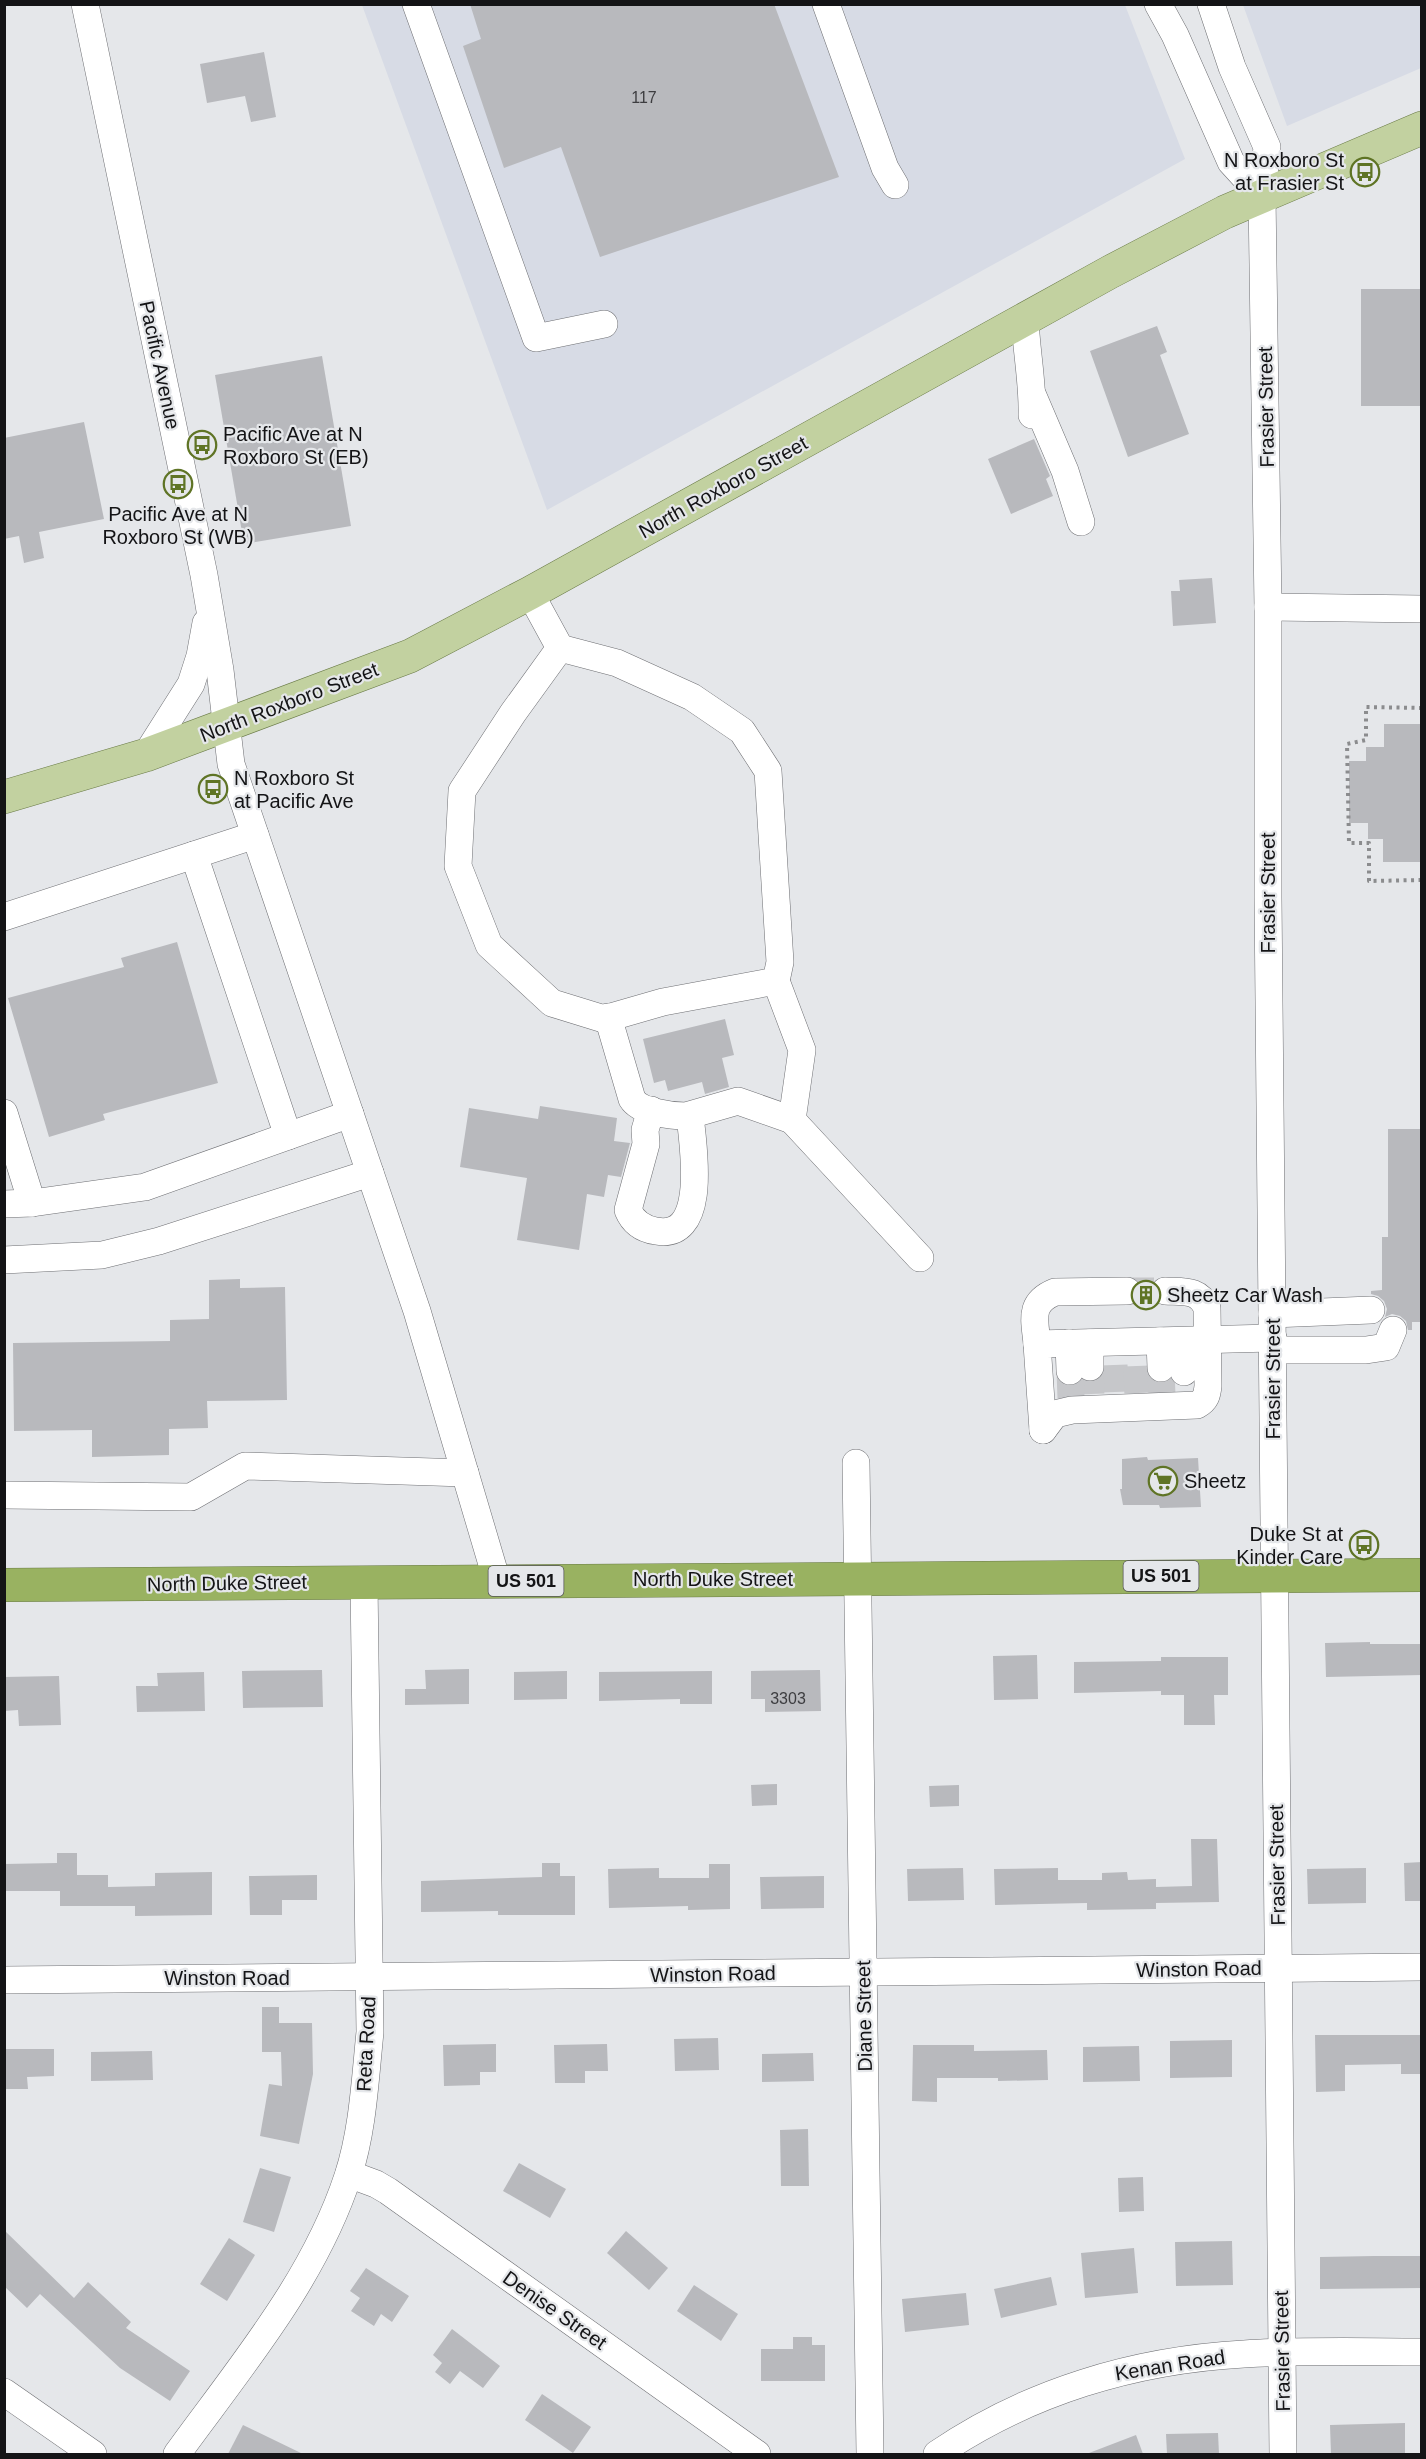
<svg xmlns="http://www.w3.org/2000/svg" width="1426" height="2459" font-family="Arial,sans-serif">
  <rect width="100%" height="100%" fill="#e5e7ea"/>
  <g fill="#d7dbe5">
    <path d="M362 5H1125L1185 159 547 510Z"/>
    <path d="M1243 5H1421V68L1287 126Z"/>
  </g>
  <g fill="#b8b9bd">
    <path d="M470 4H774L839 177 600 257 561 147 504 168 463 46 481 39Z"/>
    <path d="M264 52 276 117 251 122 245 96 207 103 200 64Z"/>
    <rect x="1361" y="289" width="61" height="117"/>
    <path d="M1157 326 1167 352 1160 355 1189 434 1128 457 1090 351Z"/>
    <path d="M322 356 351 526 244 544 215 375Z"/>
    <path d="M84 422 104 519 39 532 44 558 24 563 19 536 4 539V438Z"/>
    <path d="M1034 439 1050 476 1046 479 1053 496 1011 514 988 459Z"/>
    <path d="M1212 578 1216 623 1173 626 1171 591H1180L1179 580Z"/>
    <path d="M1384 724H1422V862H1383V839H1368V823H1349V761H1366V747H1384Z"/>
    <path d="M177 942 218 1083 103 1114 105 1120 49 1137 8 998 124 967 121 958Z"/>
    <path d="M725 1019 734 1055 722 1058 729 1087 705 1094 702 1082 668 1091 665 1080 654 1083 643 1039Z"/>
    <path d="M540 1106 617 1118 614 1141 630 1143 621 1177 608 1175 604 1197 587 1194 579 1250 517 1240 527 1178 460 1167 469 1108 538 1119Z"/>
    <path d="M1388 1129H1422V1322H1412V1330H1408L1406 1321 1400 1316 1392 1314 1385 1317 1387 1309 1384 1301 1378 1296 1371 1294V1291L1382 1290V1237H1388Z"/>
    <path d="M240 1279V1288L285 1287 287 1400 207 1401 208 1428 169 1429V1455L92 1457V1430L14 1431 13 1343 170 1341V1320L209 1319V1280Z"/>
    <path d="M1151 1284 1149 1291 1152 1300H1139L1143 1291 1141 1285Z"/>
    <path d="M1147 1457 1148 1460 1198 1458 1201 1507 1160 1508 1159 1505H1123L1120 1489H1122V1459Z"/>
    <path d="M1370 1642V1644H1422V1675L1326 1677 1325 1643Z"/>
    <path d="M1037 1655 1038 1699 994 1700 993 1656Z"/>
    <path d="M1161 1657H1228V1695H1214L1215 1725H1184V1695H1161V1691L1074 1693V1662L1161 1661Z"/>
    <path d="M469 1669V1704L405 1705V1689H426L425 1670Z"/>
    <path d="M322 1670 323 1707 243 1708 242 1671Z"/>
    <path d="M820 1670 821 1711 765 1712V1699H751V1671Z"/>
    <path d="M567 1671V1699L514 1700V1672Z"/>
    <path d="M712 1671V1704H680V1699L599 1701V1672Z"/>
    <path d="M204 1672 205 1711 137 1712 136 1686H158L157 1673Z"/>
    <path d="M59 1676 61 1725 19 1726 18 1710 4 1711V1677Z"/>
    <path d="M777 1784V1805L752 1806 751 1785Z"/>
    <path d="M959 1785V1806L930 1807 929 1786Z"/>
    <path d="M1191 1839H1217L1219 1902 1156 1903V1909L1087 1910V1903L995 1905 994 1869 1058 1868V1880H1102V1873L1127 1872 1128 1880 1156 1879V1887L1192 1886Z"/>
    <path d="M57 1853H77V1875H108V1887L155 1886V1873L212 1872V1915L135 1916V1906H60V1891H4V1864L57 1863Z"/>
    <path d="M1422 1862V1901H1405L1404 1863Z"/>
    <path d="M542 1863H560V1876H575V1915H498V1911L421 1912V1881L542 1877Z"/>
    <path d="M709 1864H730V1909L688 1910V1906L609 1908 608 1869 659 1868V1878H709Z"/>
    <path d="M963 1868 964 1900 908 1901 907 1869Z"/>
    <path d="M1366 1868V1903L1308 1904 1307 1869Z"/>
    <path d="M317 1875V1900H282V1915H250L249 1876Z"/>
    <path d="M824 1876V1908L761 1909 760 1877Z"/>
    <path d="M262 2007H279V2023H312L313 2074 299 2144 260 2136 269 2084 282 2086 281 2052H262Z"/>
    <path d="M1315 2035H1422V2074H1401V2064L1345 2065V2091L1316 2092Z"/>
    <path d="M718 2038 719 2070 675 2071 674 2039Z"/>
    <path d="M1232 2040V2077L1170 2078V2041Z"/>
    <path d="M496 2044V2072H480V2085L444 2086 443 2045Z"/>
    <path d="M607 2044 608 2071H585V2083H555L554 2045Z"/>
    <path d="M913 2045H974V2051L1047 2050 1048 2080 998 2081V2078H937V2102L912 2101Z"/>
    <path d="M1139 2046 1140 2081 1083 2082V2047Z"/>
    <path d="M4 2049H54V2076L27 2077 28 2089H4Z"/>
    <path d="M152 2051 153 2080 91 2081V2052Z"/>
    <path d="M813 2053 814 2081 762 2082V2054Z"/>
    <path d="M808 2129 809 2186H781L780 2130Z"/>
    <path d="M519 2163 566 2189 550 2218 503 2191Z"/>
    <path d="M260 2168 291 2177 274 2232 243 2222Z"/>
    <path d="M1143 2177 1144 2211 1119 2212 1118 2178Z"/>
    <path d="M4 2230 74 2298 88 2282 131 2322 126 2328 190 2371 170 2401 120 2368 40 2294 27 2308 4 2286Z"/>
    <path d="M626 2231 668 2268 649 2290 607 2253Z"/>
    <path d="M229 2238 255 2255 227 2301 200 2284Z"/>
    <path d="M1232 2241 1233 2285 1176 2286 1175 2242Z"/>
    <path d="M1134 2248 1138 2293 1085 2298 1081 2253Z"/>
    <path d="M1374 2256H1422V2288L1320 2289V2257Z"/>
    <path d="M366 2268 409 2296 392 2322 381 2314 374 2326 351 2311 360 2298 350 2291Z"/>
    <path d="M1051 2277 1057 2305 1001 2318 994 2289Z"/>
    <path d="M694 2285 738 2314 721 2341 677 2311Z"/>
    <path d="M966 2293 969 2325 905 2332 902 2299Z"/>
    <path d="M452 2329 500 2366 483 2388 460 2371 450 2384 435 2372 442 2363 433 2355Z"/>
    <path d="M793 2337H812V2345H825V2381H761V2349H793Z"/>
    <path d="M542 2394 591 2427 573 2453 525 2420Z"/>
    <path d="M1405 2423V2454H1331L1330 2425Z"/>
    <path d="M243 2425 303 2454H228Z"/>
    <path d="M1218 2433 1219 2454H1167L1166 2434Z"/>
    <path d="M1136 2435 1143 2454H1090L1089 2453Z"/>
  </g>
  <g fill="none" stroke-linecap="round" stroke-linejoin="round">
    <g stroke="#c6c7ca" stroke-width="27" stroke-dasharray="27 14" stroke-linecap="butt">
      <path d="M1127 1291H1165"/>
      <path d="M1114 1365 1115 1397"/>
      <path d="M1137 1366 1138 1397"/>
      <path d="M1090 1367 1091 1398"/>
      <path d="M1161 1368 1162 1396"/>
      <path d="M1070 1371 1071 1398"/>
    </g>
    <g stroke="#6e6f73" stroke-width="28">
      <g id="minor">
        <path d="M85 4 204 575 220 670 231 764 417 1311 497 1581"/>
        <path d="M416 4 536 338 604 324"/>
        <path d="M826 4 885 168 895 185"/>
        <path d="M1158 4 1175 35 1231 162 1262 196"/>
        <path d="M1211 4 1232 67 1267 147 1262 196 1268 607V898L1283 2454"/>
        <path d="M1025 318C1026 350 1033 383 1032 415"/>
        <path d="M1033 396 1065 471 1081 522"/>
        <path d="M530 593 560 648 617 663 692 697 742 731 768 771 780 962 776 981 663 1002 604 1019 552 1003 489 945 458 866 462 791 513 713 560 648"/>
        <path d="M1268 607 1422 609"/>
        <path d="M146 755 191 684 200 656 206 623"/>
        <path d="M194 855 288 1136"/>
        <path d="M4 917 255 835"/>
        <path d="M776 981 802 1050 792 1120 920 1258"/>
        <path d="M608 1017 632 1099C640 1112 671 1116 686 1116L738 1101 792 1120"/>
        <path d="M651 1110 645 1130 646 1144 628 1210C633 1222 643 1229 656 1231 709 1241 693 1145 690 1116"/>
        <path d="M4 1113 32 1203"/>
        <path d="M4 1204 32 1203 145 1187 350 1114"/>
        <path d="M4 1260 102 1255 159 1241 370 1173"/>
        <path d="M1272 1314 1371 1310"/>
        <path d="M1160 1341 1161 1368"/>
        <path d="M1069 1343 1070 1371"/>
        <path d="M1090 1343V1367"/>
        <path d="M1037 1344C1035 1320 1028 1303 1055 1292L1127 1291"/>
        <path d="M1273 1350H1366L1386 1347 1393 1330"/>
        <path d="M1184 1372 1185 1341"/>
        <path d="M1043 1430 1037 1344 1273 1338"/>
        <path d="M1043 1430 1055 1414 1072 1410 1197 1405C1206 1400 1207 1395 1208 1386L1207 1308C1199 1289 1184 1292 1165 1291"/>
        <path d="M856 1463 870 2454"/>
        <path d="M4 1495 191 1497 245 1466 465 1473"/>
        <path d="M4 1980 1422 1967"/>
        <path d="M349 2174 376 2184 388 2191 757 2454"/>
        <path d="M4 2392 93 2454"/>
        <path d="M177 2454C240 2367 314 2280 348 2176 363 2130 365 2080 370 2032L364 1582"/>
        <path d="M937 2454C1028 2392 1134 2360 1244 2354 1303 2350 1363 2352 1422 2352"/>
      </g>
    </g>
    <g stroke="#6a7b47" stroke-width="34">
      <path id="major" d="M4 797 146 755 410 656 530 593 1110 272 1225 212 1422 128"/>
    </g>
    <g stroke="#6a7b47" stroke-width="34">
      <path id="highway" d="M4 1585 1422 1575"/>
    </g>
    <path stroke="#8b8c8e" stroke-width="4" stroke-dasharray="3 4.5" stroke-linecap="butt" d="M1422 708 1366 707V740L1347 744 1349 843H1369V881L1422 880"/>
    <use href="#minor" stroke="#fff" stroke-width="27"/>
    <use href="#major" stroke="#c2d1a0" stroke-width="33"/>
    <use href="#highway" stroke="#99b261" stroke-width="33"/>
  </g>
  <defs>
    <g id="bus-ring" transform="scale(1.5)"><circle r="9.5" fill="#e5e7ea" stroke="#5f7425" stroke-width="1.5"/><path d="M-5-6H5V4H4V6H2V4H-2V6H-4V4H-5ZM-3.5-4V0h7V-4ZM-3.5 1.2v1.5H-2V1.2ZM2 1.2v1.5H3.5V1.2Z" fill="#5f7425"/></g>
    <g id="building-ring" transform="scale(1.5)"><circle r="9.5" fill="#e5e7ea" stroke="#5f7425" stroke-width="1.5"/><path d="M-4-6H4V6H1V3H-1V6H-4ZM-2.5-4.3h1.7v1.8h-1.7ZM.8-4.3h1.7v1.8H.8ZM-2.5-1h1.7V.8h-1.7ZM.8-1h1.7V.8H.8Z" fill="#5f7425"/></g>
    <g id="supermarket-ring" transform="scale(1.5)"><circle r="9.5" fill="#e5e7ea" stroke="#5f7425" stroke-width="1.5"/><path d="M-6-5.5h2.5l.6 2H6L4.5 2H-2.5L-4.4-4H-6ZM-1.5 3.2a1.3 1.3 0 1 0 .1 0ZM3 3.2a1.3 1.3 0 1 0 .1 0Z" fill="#5f7425"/></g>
  </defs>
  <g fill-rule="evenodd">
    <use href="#bus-ring" x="1365" y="172"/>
    <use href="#bus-ring" x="202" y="445"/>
    <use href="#bus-ring" x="178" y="484"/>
    <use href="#bus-ring" x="213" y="789"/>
    <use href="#building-ring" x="1146" y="1295"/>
    <use href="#supermarket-ring" x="1163" y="1481"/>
    <use href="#bus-ring" x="1364" y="1545"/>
  </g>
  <g text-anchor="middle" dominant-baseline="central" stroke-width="4.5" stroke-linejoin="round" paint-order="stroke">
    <g font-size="16" fill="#3d3d40">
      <text x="644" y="97">117</text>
      <text x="788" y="1698">3303</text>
    </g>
    <g fill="#e5e7ea" stroke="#535356" stroke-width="1.5">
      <rect x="1123.5" y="1561" width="75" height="30" rx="4.5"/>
      <rect x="488.5" y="1566" width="75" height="30" rx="4.5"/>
    </g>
    <g font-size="18" font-weight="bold" fill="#141416">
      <text x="1161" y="1576">US 501</text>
      <text x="526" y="1581">US 501</text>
    </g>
    <g font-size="20" fill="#141416" stroke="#e5e7ea" text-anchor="start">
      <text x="1344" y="160" text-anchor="end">N Roxboro St<tspan x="1344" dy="23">at Frasier St</tspan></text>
      <text x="223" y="434">Pacific Ave at N<tspan x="223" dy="23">Roxboro St (EB)</tspan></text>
      <text x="178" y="514" text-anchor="middle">Pacific Ave at N<tspan x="178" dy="23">Roxboro St (WB)</tspan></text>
      <text x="234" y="778">N Roxboro St<tspan x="234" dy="23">at Pacific Ave</tspan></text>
      <text x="1167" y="1295">Sheetz Car Wash</text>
      <text x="1184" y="1481">Sheetz</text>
      <text x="1343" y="1534" text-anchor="end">Duke St at<tspan x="1343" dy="23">Kinder Care</tspan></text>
    </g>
    <g font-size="20" fill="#141416" stroke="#e5e7ea">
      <text transform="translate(160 365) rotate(78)">Pacific Avenue</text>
      <text transform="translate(1266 407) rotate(-91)">Frasier Street</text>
      <text transform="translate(723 487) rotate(-29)">North Roxboro Street</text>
      <text transform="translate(289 702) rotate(-21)">North Roxboro Street</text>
      <text transform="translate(1268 893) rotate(-90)">Frasier Street</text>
      <text transform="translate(1273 1379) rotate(-90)">Frasier Street</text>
      <text x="713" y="1579">North Duke Street</text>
      <text transform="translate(227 1583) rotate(-1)">North Duke Street</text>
      <text transform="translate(1277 1865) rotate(-91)">Frasier Street</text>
      <text transform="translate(1199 1969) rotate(-1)">Winston Road</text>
      <text transform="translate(713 1974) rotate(-1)">Winston Road</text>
      <text x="227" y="1978">Winston Road</text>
      <text transform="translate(864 2016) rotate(-91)">Diane Street</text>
      <text transform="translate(366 2044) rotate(-87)">Reta Road</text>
      <text transform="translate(555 2310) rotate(35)">Denise Street</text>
      <text transform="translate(1282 2351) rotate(-91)">Frasier Street</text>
      <text transform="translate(1170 2365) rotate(-9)">Kenan Road</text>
    </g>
  </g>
  <rect width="1426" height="2459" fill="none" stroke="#141416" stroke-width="12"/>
</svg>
